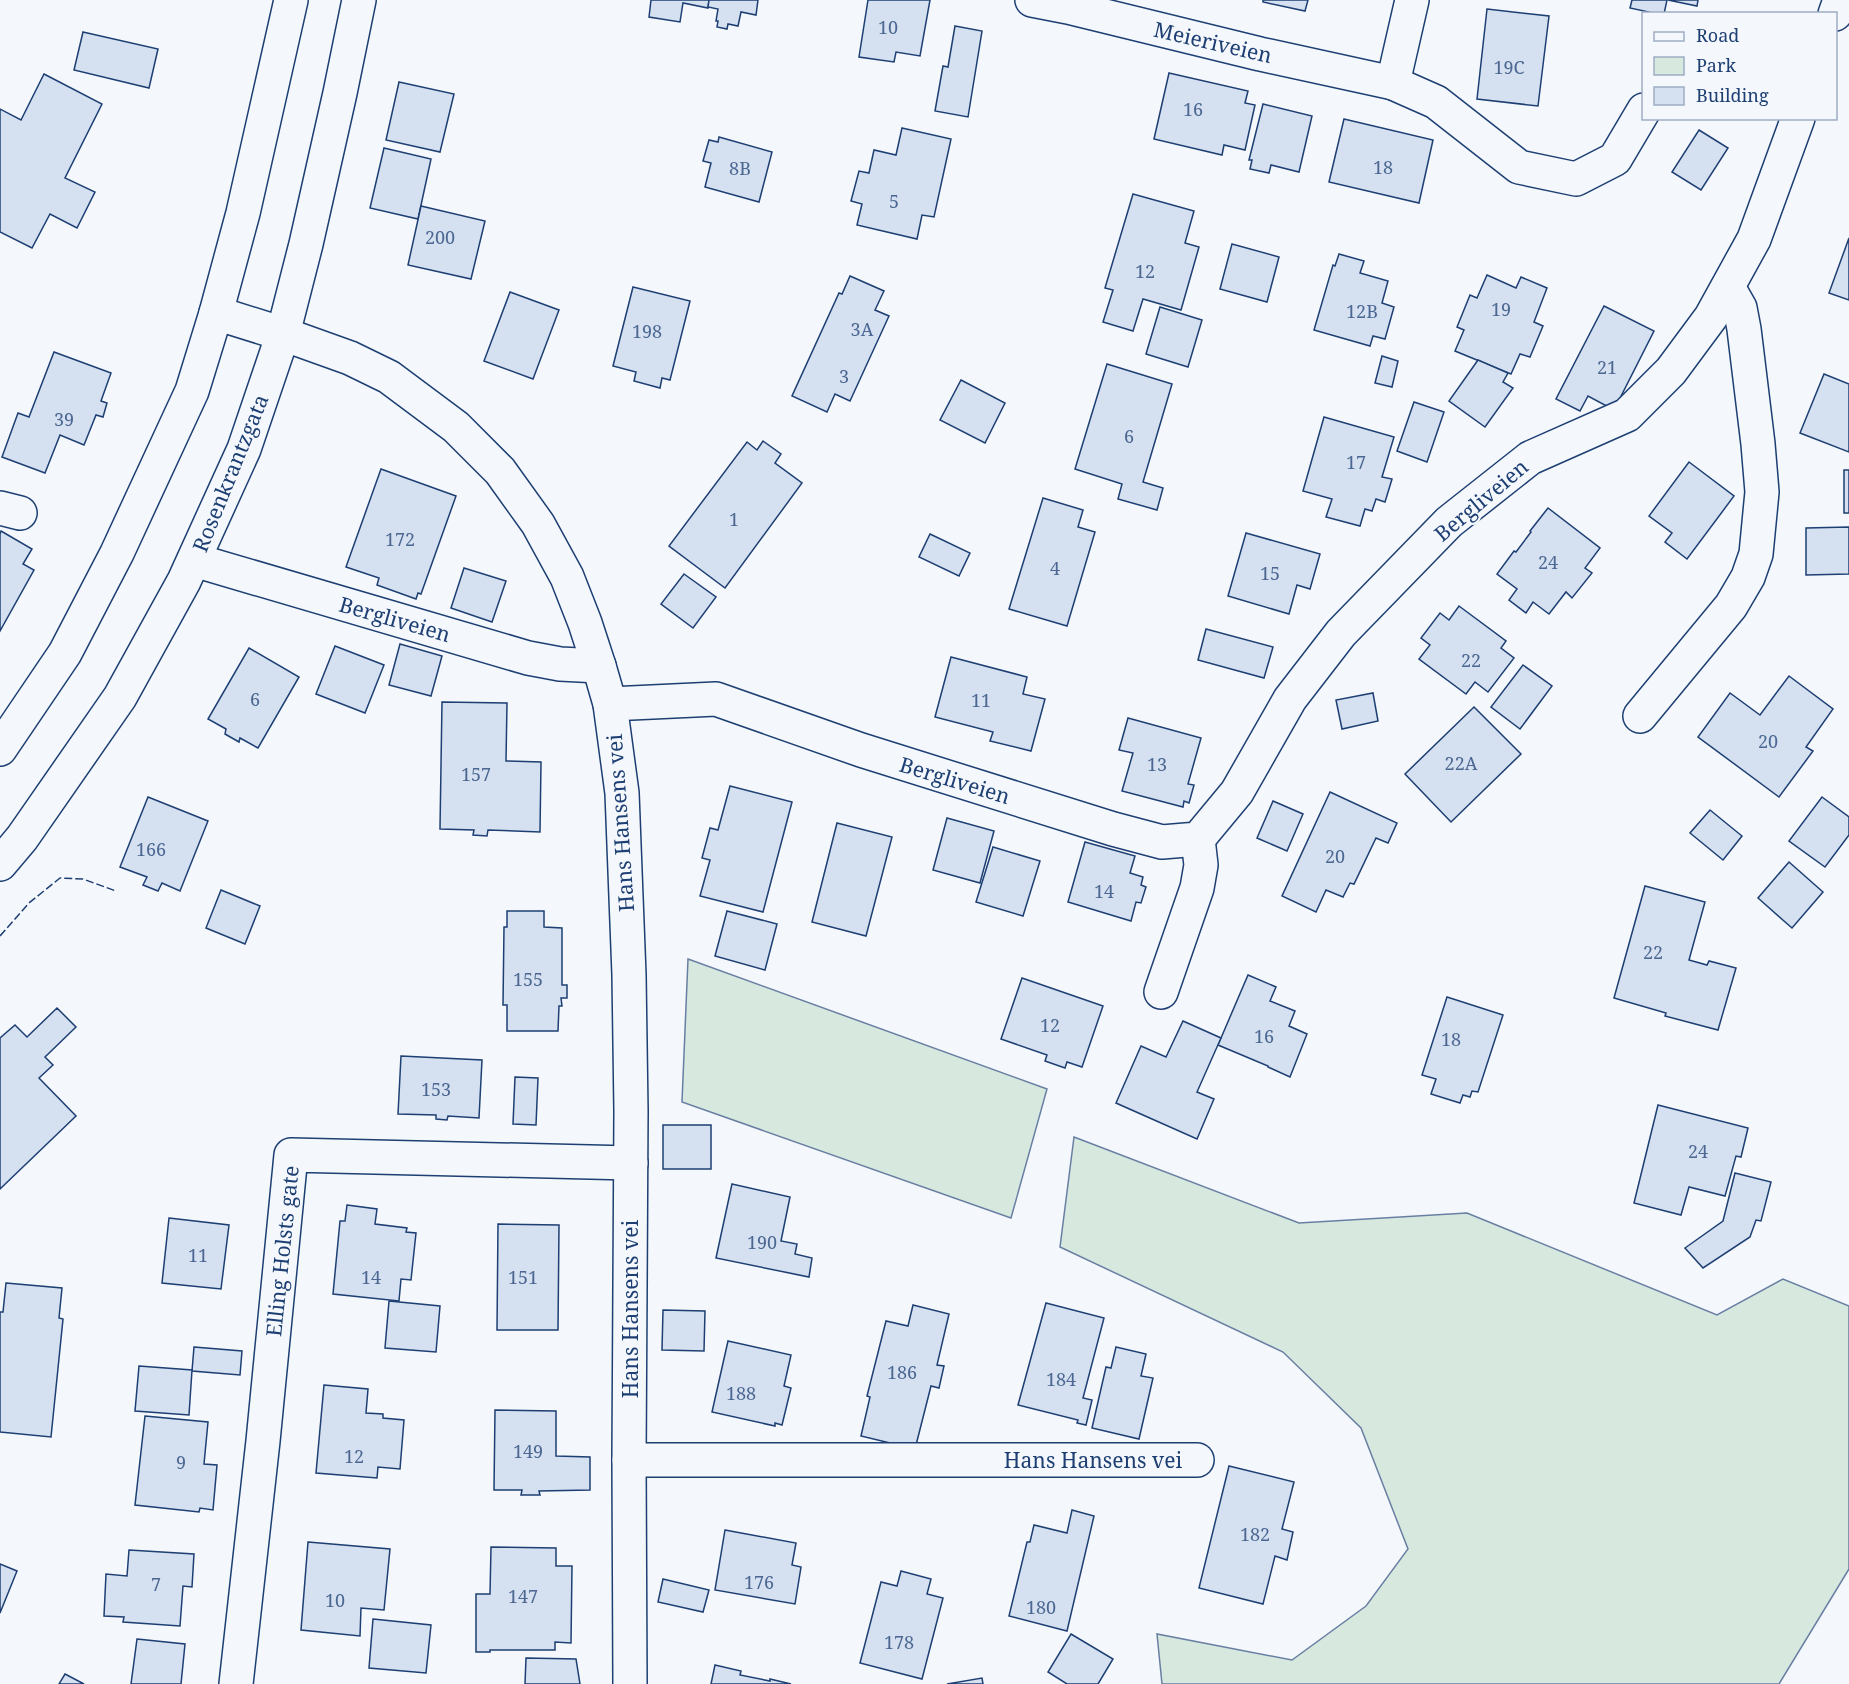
<svg xmlns="http://www.w3.org/2000/svg" width="1849" height="1684" font-family="'Noto Serif',serif">
  <rect width="100%" height="100%" fill="#f4f7fb"/>
  <g fill="#d7e8df" stroke="#687fa3" stroke-width="1.5">
    <path d="M688 959 1047 1089 1011 1218 682 1102Z"/>
    <path d="M1074 1137 1299 1223 1467 1213 1717 1315 1783 1279 1849 1306V1569L1779 1684H1162L1157 1634 1292 1660 1366 1606 1408 1549 1361 1428 1283 1352 1060 1247Z"/>
  </g>
  <g fill="#d5e0f0" stroke="#1d3f73" stroke-width="1.5">
    <path d="M651 0H709L708 8 683 3 680 22 649 17Z"/>
    <path d="M709 0H758L756 15 741 12 738 26 728 24 727 29 717 27 718 21H716L718 9 708 7Z"/>
    <path d="M868 0H930L920 56 896 52 894 62 859 57Z"/>
    <path d="M1263 0H1308L1305 11 1263 2Z"/>
    <path d="M1632 0H1667L1664 14H1649V12L1630 8Z"/>
    <path d="M1668 0H1698L1697 6Z"/>
    <path d="M1487 9 1549 16 1538 106 1477 99Z"/>
    <path d="M955 26 982 31 968 117 935 111 943 66 948 67Z"/>
    <path d="M83 32 158 49 149 88 74 70Z"/>
    <path d="M1169 73 1248 91 1245 103 1255 105 1245 150 1224 145 1222 155 1154 139Z"/>
    <path d="M44 74 102 104 65 178 95 192 77 228 50 214 32 248 0 232V109L21 120Z"/>
    <path d="M399 82 454 94 440 152 386 140Z"/>
    <path d="M1263 104 1312 116 1299 172 1271 165 1269 173 1250 169 1252 160H1249Z"/>
    <path d="M1344 119 1433 140 1419 203 1329 182Z"/>
    <path d="M902 128 951 139 934 217 922 215 917 239 857 225 862 204 851 201 859 171 869 173 874 150 896 155Z"/>
    <path d="M1699 130 1728 148 1701 190 1672 172Z"/>
    <path d="M719 137 772 152 759 202 705 187 711 163 703 161 709 140 718 142Z"/>
    <path d="M384 148 431 159 418 219 370 208Z"/>
    <path d="M1133 194 1194 211 1185 243 1199 247 1181 310 1143 299 1133 331 1103 322 1113 290 1105 288Z"/>
    <path d="M421 206 485 221 471 279 408 265Z"/>
    <path d="M1849 238V300L1829 293Z"/>
    <path d="M1232 244 1279 257 1267 302 1220 289Z"/>
    <path d="M1339 254 1364 261 1360 273 1388 281 1382 303 1394 307 1385 339 1373 336 1370 346 1314 330 1333 265 1335 266Z"/>
    <path d="M1487 275 1516 288 1521 277 1547 288 1534 322 1543 326 1530 357 1520 354 1511 374 1455 351 1464 330 1457 327 1470 295 1477 298Z"/>
    <path d="M850 276 884 291 875 310 889 316 850 401 835 394 827 412 792 396 839 293 842 294Z"/>
    <path d="M633 287 690 301 670 380 662 378 660 388 634 381 636 372 613 366Z"/>
    <path d="M510 292 559 310 533 379 484 361Z"/>
    <path d="M1604 306 1654 331 1614 410 1588 396 1580 411 1556 399Z"/>
    <path d="M1160 307 1202 320 1188 367 1146 354Z"/>
    <path d="M54 352 111 373 101 401 107 403 103 417 96 415 84 445 60 435 45 473 2 457 18 413 29 417Z"/>
    <path d="M1382 356 1398 361 1392 387 1375 383Z"/>
    <path d="M1478 360 1508 373 1503 382 1513 388 1485 427 1449 401Z"/>
    <path d="M1107 364 1172 384 1143 482 1163 488 1157 510 1118 499 1122 484 1075 469Z"/>
    <path d="M1824 374 1849 384V452L1800 433Z"/>
    <path d="M961 380 1005 403 985 443 940 420Z"/>
    <path d="M1414 402 1444 412 1427 462 1397 451Z"/>
    <path d="M1324 417 1394 437 1382 477 1392 479 1385 502 1376 499 1372 511 1365 509 1360 526 1326 517 1332 499 1303 491Z"/>
    <path d="M763 441 781 454 775 463 802 483 725 588 669 546 747 442 757 450Z"/>
    <path d="M1689 462 1734 496 1687 559 1665 542 1672 533 1649 516Z"/>
    <path d="M381 469 456 496 421 594 418 593 416 599 377 585 379 578 346 567Z"/>
    <rect x="1844" y="470" width="5" height="43"/>
    <path d="M1043 498 1083 510 1078 527 1095 532 1067 626 1009 609Z"/>
    <path d="M1548 508 1600 548 1585 568 1592 573 1572 598 1566 592 1549 614 1533 602 1526 613 1509 600 1517 589 1497 574 1514 551 1516 552 1531 532 1530 531Z"/>
    <path d="M1849 527V574L1806 575V528Z"/>
    <path d="M1 531 32 549 23 564 34 570 0 631V534Z"/>
    <path d="M1246 533 1320 554 1310 589 1297 585 1289 614 1228 596Z"/>
    <path d="M930 534 970 553 959 576 919 557Z"/>
    <path d="M464 568 506 581 492 622 451 608Z"/>
    <path d="M684 574 716 597 693 628 661 604Z"/>
    <path d="M1459 606 1506 641 1501 648 1514 658 1488 692 1475 682 1466 694 1419 659 1430 645 1421 638 1440 613 1449 620Z"/>
    <path d="M1206 629 1273 647 1264 678 1198 660Z"/>
    <path d="M400 644 442 656 431 696 389 685Z"/>
    <path d="M335 646 384 665 365 713 316 694Z"/>
    <path d="M249 648 299 677 258 748 240 738 239 742 225 734 226 729 208 719Z"/>
    <path d="M951 657 1027 677 1023 694 1045 699 1031 751 990 741 993 732 935 717Z"/>
    <path d="M1523 665 1552 686 1520 729 1491 707Z"/>
    <path d="M1789 676 1833 709 1806 747 1813 751 1779 797 1698 737 1730 693 1760 715Z"/>
    <path d="M1373 693 1378 721 1342 729 1336 700Z"/>
    <path d="M442 702 507 703 506 761 541 762 540 832 488 830 487 836 473 835 474 830 440 829Z"/>
    <path d="M1474 707 1521 754 1451 822 1405 774Z"/>
    <path d="M1128 718 1201 738 1188 784 1194 785 1189 803 1184 801 1183 807 1122 791 1133 753 1119 750Z"/>
    <path d="M730 786 792 802 763 912 700 896 710 860 702 858 710 828 718 830Z"/>
    <path d="M1330 792 1397 823 1388 843 1376 838 1354 884 1350 883 1343 897 1326 890 1316 912 1282 896Z"/>
    <path d="M148 797 208 821 180 891 162 883 158 891 143 885 147 877 120 867Z"/>
    <path d="M1822 797 1849 817V835L1825 867 1789 841Z"/>
    <path d="M1273 801 1303 814 1287 851 1257 838Z"/>
    <path d="M1710 810 1742 836 1723 860 1690 833Z"/>
    <path d="M947 818 994 831 980 883 933 870Z"/>
    <path d="M837 823 892 837 866 936 812 922Z"/>
    <path d="M1085 842 1135 856 1130 873 1143 877 1141 885 1146 887 1141 903 1136 902 1131 921 1068 902Z"/>
    <path d="M993 847 1040 861 1023 916 976 902Z"/>
    <path d="M1789 862 1823 892 1792 928 1758 898Z"/>
    <path d="M1645 886 1705 902 1689 960 1707 965 1709 961 1736 968 1718 1030 1665 1016 1666 1013 1614 998Z"/>
    <path d="M221 890 260 906 245 944 206 928Z"/>
    <path d="M507 911H544V927L562 928V985H567V998H561L562 1006H559L558 1031H507V1005H503L504 927H507Z"/>
    <path d="M727 911 777 924 765 970 715 956Z"/>
    <path d="M1248 975 1276 987 1270 1001 1295 1011 1289 1026 1307 1034 1290 1077 1268 1067V1066L1218 1045Z"/>
    <path d="M1022 978 1103 1006 1082 1067 1067 1062 1065 1068 1045 1061 1047 1055 1001 1039Z"/>
    <path d="M1447 997 1503 1015 1478 1092 1472 1091 1470 1097 1463 1095 1460 1103 1431 1094 1436 1079 1422 1075Z"/>
    <path d="M57 1008 76 1027 45 1057 53 1065 39 1078 76 1116 0 1189V1038L15 1025 27 1037Z"/>
    <path d="M1183 1021 1221 1038 1197 1092 1214 1099 1197 1139 1116 1103 1141 1046 1166 1057Z"/>
    <path d="M401 1056 482 1060 479 1118 448 1116 447 1120 436 1119V1115L398 1114Z"/>
    <path d="M515 1077 538 1078 536 1125 513 1124Z"/>
    <path d="M1658 1105 1748 1128 1741 1157 1736 1156 1725 1196 1689 1187 1681 1215 1634 1203Z"/>
    <rect x="663" y="1125" width="48" height="44"/>
    <path d="M1735 1173 1771 1182 1761 1221 1756 1220 1750 1237 1703 1268 1685 1248 1723 1221Z"/>
    <path d="M732 1184 790 1197 781 1241 797 1244 795 1254 812 1258 809 1277 716 1258Z"/>
    <path d="M347 1205 377 1209 375 1224 407 1228 406 1232 416 1233 411 1280 401 1279 399 1301 333 1294 340 1221H345Z"/>
    <path d="M169 1218 229 1225 221 1289 162 1283Z"/>
    <path d="M498 1224 559 1225 558 1330H497Z"/>
    <path d="M6 1283 62 1288 59 1318 63 1319 51 1437 0 1432V1312H3Z"/>
    <path d="M389 1301 440 1306 436 1352 385 1348Z"/>
    <path d="M1046 1303 1104 1318 1083 1398 1092 1400 1086 1425 1077 1423 1078 1420 1018 1405Z"/>
    <path d="M913 1305 949 1314 937 1365 944 1366 939 1388 931 1386 915 1449 861 1436 870 1397 867 1396 886 1321 908 1326Z"/>
    <path d="M663 1310 705 1311 704 1351 662 1350Z"/>
    <path d="M728 1341 791 1355 784 1386 791 1388 782 1425 775 1423V1426L712 1412Z"/>
    <path d="M194 1347 242 1351 240 1375 192 1371Z"/>
    <path d="M1116 1347 1146 1354 1141 1376 1153 1378 1139 1439 1092 1428 1106 1367 1111 1368Z"/>
    <path d="M139 1366 192 1370 189 1415 135 1411Z"/>
    <path d="M324 1385 368 1389 366 1413 383 1414V1418L404 1420 400 1469 378 1467 377 1478 316 1473Z"/>
    <path d="M495 1410 556 1411V1456L590 1457V1490L539 1491 540 1495H521L522 1490H494Z"/>
    <path d="M145 1416 208 1422 204 1464 217 1465 213 1510 200 1508 199 1512 135 1505Z"/>
    <path d="M1229 1466 1294 1482 1282 1529 1293 1532 1287 1560 1275 1556 1263 1604 1199 1588Z"/>
    <path d="M1072 1510 1094 1516 1067 1631 1009 1616 1027 1542H1030L1034 1525 1067 1533Z"/>
    <path d="M725 1530 796 1543 792 1565 801 1567 795 1604 715 1590Z"/>
    <path d="M308 1542 390 1549 384 1610 361 1608 360 1636 301 1630Z"/>
    <path d="M491 1547 556 1548V1566H572L571 1643 555 1642V1650H490V1652H476V1594H490Z"/>
    <path d="M129 1550 194 1554 192 1587 183 1586 180 1626 123 1622 124 1617 104 1616 106 1574 127 1576Z"/>
    <path d="M0 1564 17 1571 0 1613Z"/>
    <path d="M901 1571 931 1579 927 1594 943 1598 922 1679 860 1663 881 1582 897 1586Z"/>
    <path d="M663 1579 709 1590 703 1612 658 1602Z"/>
    <path d="M373 1619 431 1625 426 1673 369 1668Z"/>
    <path d="M1071 1634 1113 1659 1098 1684H1067L1048 1672Z"/>
    <path d="M137 1639 185 1644 181 1684H131Z"/>
    <path d="M526 1658 576 1659 580 1684H525Z"/>
    <path d="M715 1665 741 1671 740 1675 770 1681V1679L791 1684H711Z"/>
    <path d="M65 1674 84 1684H59Z"/>
    <path d="M982 1678 983 1684H947Z"/>
  </g>
  <g fill="none" stroke-linecap="round" stroke-linejoin="round">
    <g stroke="#1d3f73" stroke-width="36">
      <g id="minor">
        <path d="M1032 0 1068 7 1260 54 1393 83 1436 102 1519 167 1576 179 1615 159 1644 110"/>
        <path d="M1835 14 1840 0"/>
        <path d="M1393 83 1412 0"/>
        <path d="M0 508 20 513"/>
        <path d="M194 560 528 658 560 664 599 666"/>
        <path d="M610 704 716 699 861 750 1113 829 1162 842 1198 839 1237 792 1290 699 1341 633 1449 522 1530 458 1627 415 1671 371 1711 317 1754 239 1798 118"/>
        <path d="M1640 716 1731 606 1748 577 1756 554 1762 492 1758 444 1744 329 1740 308 1728 287"/>
        <path d="M1161 992 1197 888 1201 865 1198 839"/>
        <path d="M629 1460H1197"/>
        <path d="M236 1684 263 1441 291 1155 631 1163"/>
      </g>
    </g>
    <g stroke="#1d3f73" stroke-width="36">
      <g id="major">
        <path d="M216 313 283 334 350 358 389 377 456 427 500 471 538 524 567 577 585 623 599 666 610 704 622 793 629 975 631 1111 629 1460 630 1684"/>
        <path d="M0 749 65 653 117 553 192 391 216 313 243 213 291 0"/>
        <path d="M0 864 22 838 120 697 184 581 244 449 283 334 306 244 340 93 359 0"/>
      </g>
    </g>
    <use href="#minor" stroke="#f4f7fb" stroke-width="33"/>
    <use href="#major" stroke="#f4f7fb" stroke-width="33"/>
    <path stroke="#1d3f73" stroke-width="1.5" stroke-dasharray="8 3" stroke-linecap="butt" d="M0 936 29 903 60 878 83 879 116 891"/>
  </g>
  <g text-anchor="middle" dominant-baseline="central" stroke-width="4.5" stroke-linejoin="round" paint-order="stroke">
    <g font-size="18" fill="#4b6792">
      <text x="888" y="27">10</text>
      <text x="1509" y="67">19C</text>
      <text x="1193" y="109">16</text>
      <text x="1383" y="167">18</text>
      <text x="740" y="168">8B</text>
      <text x="894" y="201">5</text>
      <text x="440" y="237">200</text>
      <text x="1145" y="271">12</text>
      <text x="1501" y="309">19</text>
      <text x="1362" y="311">12B</text>
      <text x="862" y="329">3A</text>
      <text x="647" y="331">198</text>
      <text x="1607" y="367">21</text>
      <text x="844" y="376">3</text>
      <text x="64" y="419">39</text>
      <text x="1129" y="436">6</text>
      <text x="1356" y="462">17</text>
      <text x="734" y="519">1</text>
      <text x="400" y="539">172</text>
      <text x="1548" y="562">24</text>
      <text x="1055" y="568">4</text>
      <text x="1270" y="573">15</text>
      <text x="1471" y="660">22</text>
      <text x="255" y="699">6</text>
      <text x="981" y="700">11</text>
      <text x="1768" y="741">20</text>
      <text x="1461" y="763">22A</text>
      <text x="1157" y="764">13</text>
      <text x="476" y="774">157</text>
      <text x="151" y="849">166</text>
      <text x="1335" y="856">20</text>
      <text x="1104" y="891">14</text>
      <text x="1653" y="952">22</text>
      <text x="528" y="979">155</text>
      <text x="1050" y="1025">12</text>
      <text x="1264" y="1036">16</text>
      <text x="1451" y="1039">18</text>
      <text x="436" y="1089">153</text>
      <text x="1698" y="1151">24</text>
      <text x="762" y="1242">190</text>
      <text x="198" y="1255">11</text>
      <text x="371" y="1277">14</text>
      <text x="523" y="1277">151</text>
      <text x="902" y="1372">186</text>
      <text x="1061" y="1379">184</text>
      <text x="741" y="1393">188</text>
      <text x="528" y="1451">149</text>
      <text x="354" y="1456">12</text>
      <text x="181" y="1462">9</text>
      <text x="1255" y="1534">182</text>
      <text x="759" y="1582">176</text>
      <text x="156" y="1584">7</text>
      <text x="523" y="1596">147</text>
      <text x="335" y="1600">10</text>
      <text x="1041" y="1607">180</text>
      <text x="899" y="1642">178</text>
    </g>
    <g font-size="21" fill="#1d3f73" stroke="#f4f7fb">
      <text transform="translate(1213 42) rotate(13)">Meieriveien</text>
      <text transform="translate(230 473) rotate(-68)">Rosenkrantzgata</text>
      <text transform="translate(1481 500) rotate(-40)">Bergliveien</text>
      <text transform="translate(395 619) rotate(16)">Bergliveien</text>
      <text transform="translate(955 780) rotate(17)">Bergliveien</text>
      <text transform="translate(620 823) rotate(-94)">Hans Hansens vei</text>
      <text transform="translate(282 1251) rotate(-84)">Elling Holsts gate</text>
      <text transform="translate(630 1309) rotate(-90)">Hans Hansens vei</text>
      <text x="1093" y="1460">Hans Hansens vei</text>
    </g>
  </g>
  <rect x="1642" y="12" width="195" height="108" fill="#f4f7fb" stroke="#9eadc5" stroke-width="1.5"/>
  <rect x="1654" y="32" width="30" height="9" fill="#f4f7fb" stroke="#9eadc5" stroke-width="1.5"/>
  <text x="1696" y="42" font-size="18" fill="#1d3f73">Road</text>
  <rect x="1654" y="57" width="30" height="18" fill="#d7e8df" stroke="#9eadc5" stroke-width="1.5"/>
  <text x="1696" y="72" font-size="18" fill="#1d3f73">Park</text>
  <rect x="1654" y="87" width="30" height="18" fill="#d5e0f0" stroke="#9eadc5" stroke-width="1.5"/>
  <text x="1696" y="102" font-size="18" fill="#1d3f73">Building</text>
</svg>
